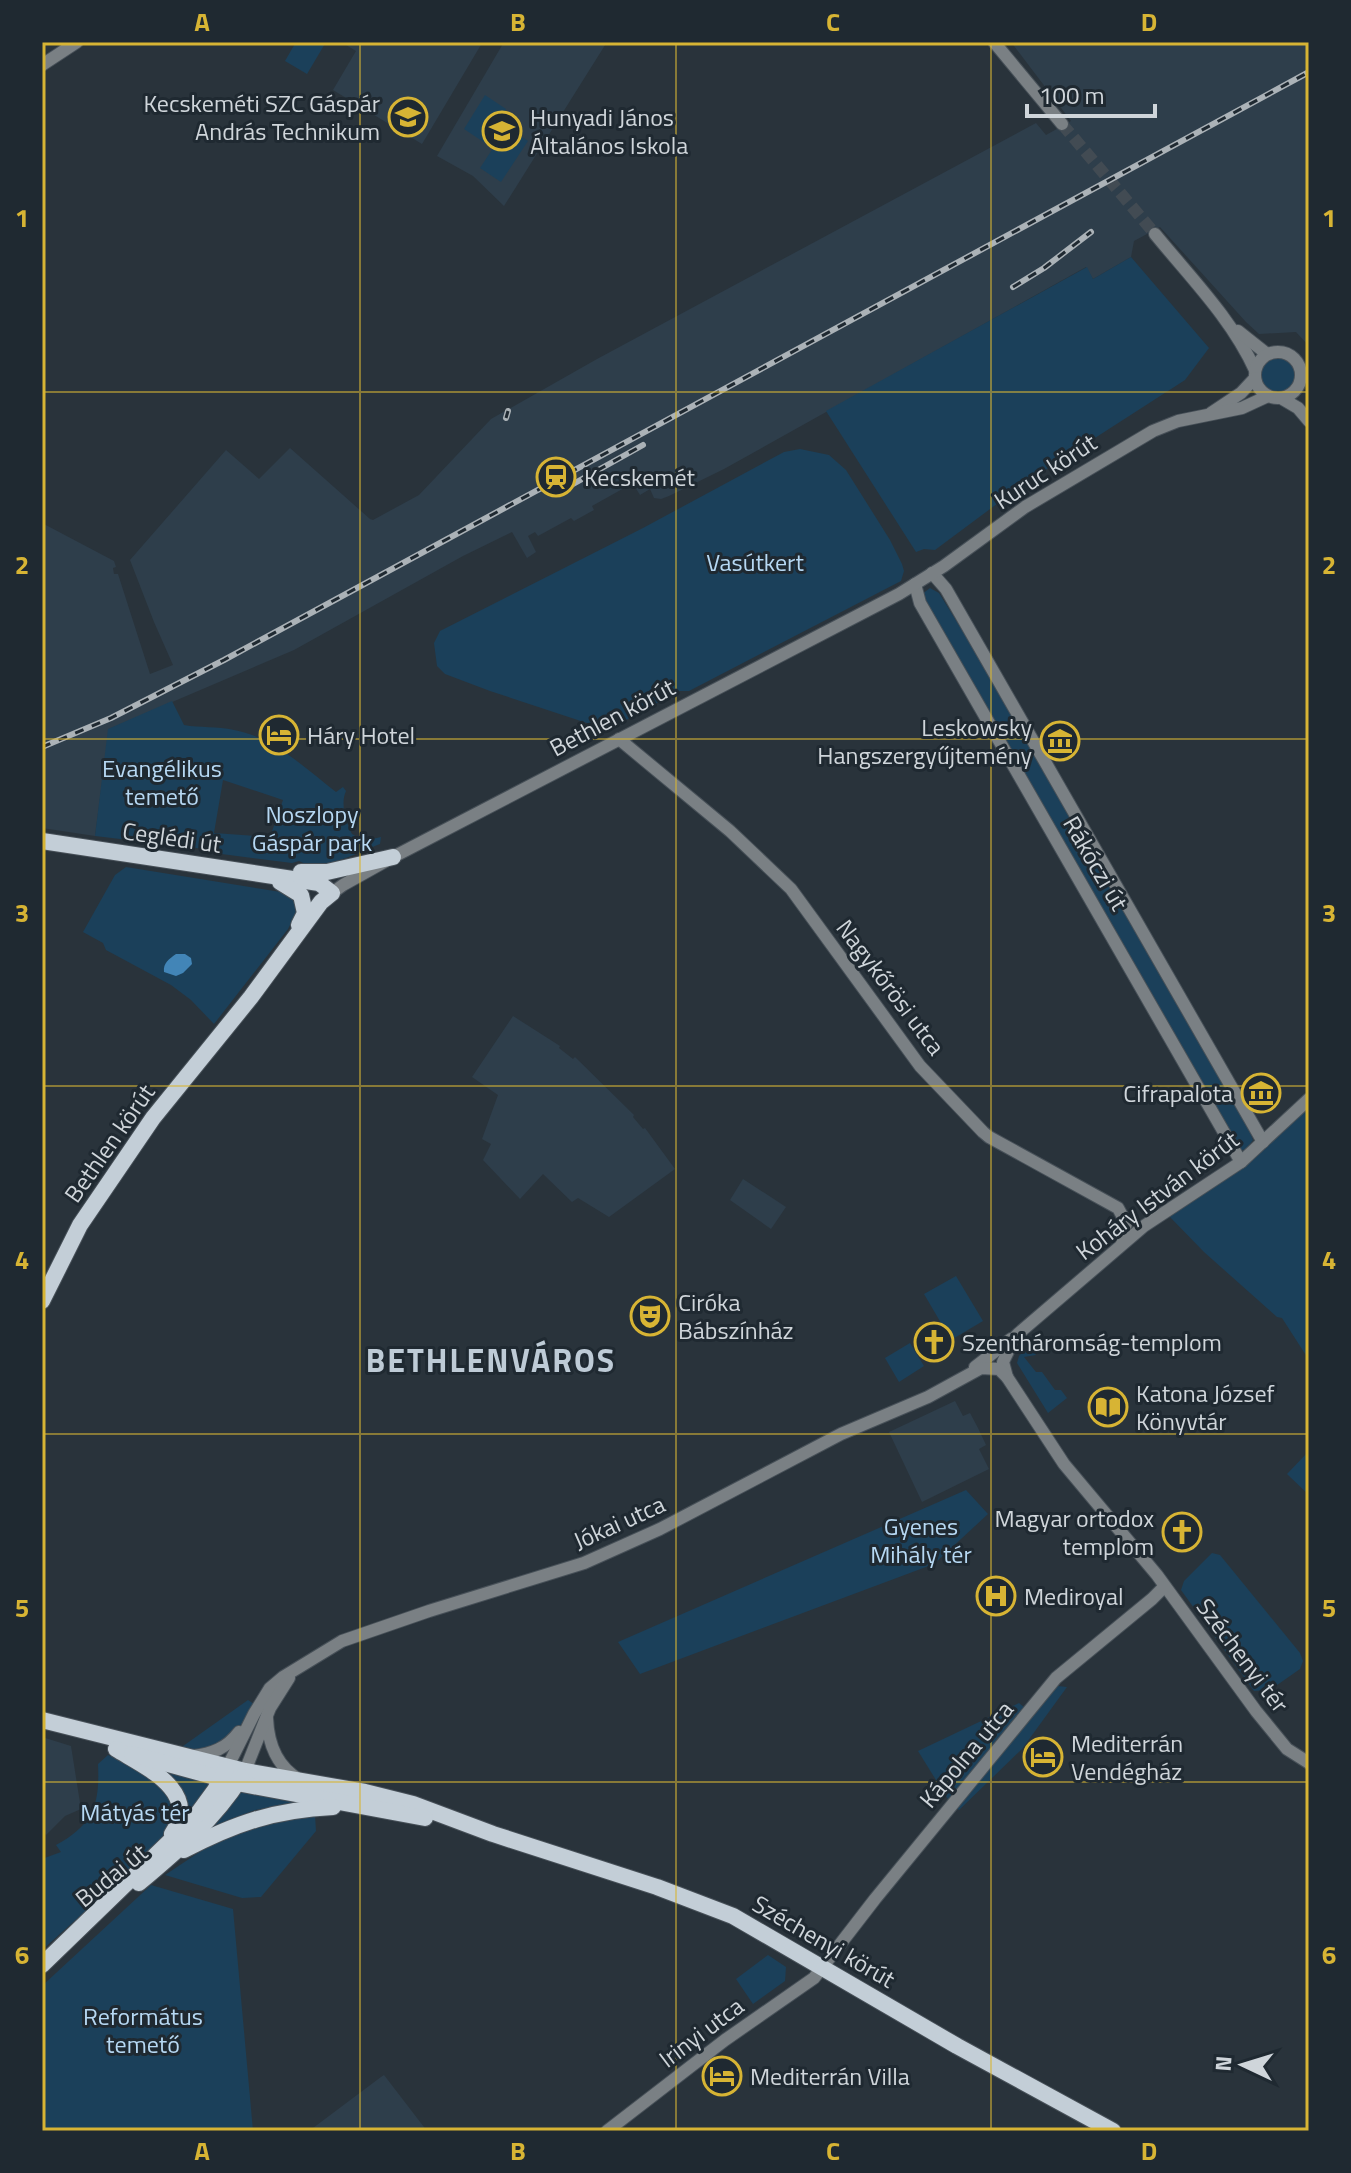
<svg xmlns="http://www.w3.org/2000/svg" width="1351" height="2173" font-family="'Titillium Web',sans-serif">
  <rect width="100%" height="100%" fill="#29333b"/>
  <g fill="#2e3e4b">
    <path d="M341 42H480L482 43 422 144 333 90 356 51Z"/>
    <path d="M504 42H607L504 206 473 176 437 156Z"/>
    <path d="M1011 42H1309V346L1296 332 1259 334 1246 322 1160 227 1134 241 1131 257 1093 279 1086 267 724 469 669 496 661 499 654 498 650 489 640 495 630 479 624 482 626 487 592 506 594 510 574 521 571 518 538 536 535 532 528 536 536 552 527 558 512 532 463 556 294 650 109 729 95 836 42 828V523L114 561 116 567 113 568 114 574H118L150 674 173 665 154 622 130 560 226 450 259 479 290 448 370 519 373 520 419 495 491 419 597 359 1036 123 1046 135 1071 121Z"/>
    <path d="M513 1016 560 1046 559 1048 573 1059 575 1057 634 1115 633 1117 643 1129 645 1128 675 1169 609 1217 578 1198 572 1202 543 1174 520 1199 483 1160 491 1144 482 1139 498 1095 472 1077Z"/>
    <path d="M743 1179 786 1207 771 1229 730 1200Z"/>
    <path d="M955 1401 963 1416 970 1413 978 1428 986 1445 979 1449 989 1469 922 1502 889 1432Z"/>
    <path d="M42 1737 71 1746 81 1809 65 1816 46 1835 42 1830Z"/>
    <path d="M384 2075 427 2131H309L381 2077Z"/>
  </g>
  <g fill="#1b405a" fill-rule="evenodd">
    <path d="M296 42H326L307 74 285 61Z"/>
    <path d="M485 95 506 109 485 143 464 129Z"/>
    <path d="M507 127 528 141 501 182 480 168Z"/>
    <path d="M1131 257 1209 348 1185 380 1025 483 935 550 924 549 916 552 826 411 1087 267 1093 279Z"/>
    <circle cx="1278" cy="375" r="20"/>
    <path d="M800 449 829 455 846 470 890 540 902 564 904 571 901 581 689 691H679L608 730 490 691 445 674 437 666 434 643 440 631 643 528 784 452Z"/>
    <path d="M930 588 939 593 1003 696 1247 1124 1253 1140 1247 1148 1241 1151 921 595Z"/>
    <path d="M172 701 184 725C200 728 217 726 234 730 273 737 305 768 336 792L343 787 346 791C340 804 346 822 352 834L364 841 381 837 380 844C358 852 322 873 299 861L292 863 214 853 213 850 95 836 108 729ZM223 780 283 800 270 837 214 833Z"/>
    <path d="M126 867 287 893 295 897 296 913 288 929 214 1024 191 1000 171 985 106 950 103 943 83 932 115 875Z"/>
    <path d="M1309 1107V1360L1282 1318 1277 1317 1204 1252 1169 1216 1189 1204 1255 1158Z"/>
    <path d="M956 1276 983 1321 951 1340 924 1294Z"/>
    <path d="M910 1343 924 1366 899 1382 885 1358Z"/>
    <path d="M1029 1345 1036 1355 1024 1357 1036 1372H1042L1055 1390H1061L1067 1398 1048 1413 1017 1363 1019 1356Z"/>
    <path d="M1309 1451V1495L1287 1474Z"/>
    <path d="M966 1490 988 1514 934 1564 640 1674 618 1642Z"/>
    <path d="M1212 1553 1220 1555 1300 1653 1303 1661 1300 1669 1270 1690 1254 1691 1181 1590 1184 1581Z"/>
    <path d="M1058 1686 1067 1687 1022 1749 959 1810 956 1808Z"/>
    <path d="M248 1700 254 1704C232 1743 221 1750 176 1751Z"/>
    <path d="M1019 1703 1025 1708 949 1801 918 1751Z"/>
    <path d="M108 1755 138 1768 164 1785 175 1810 167 1838 42 1950V1859L61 1852 56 1845C93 1825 100 1805 98 1764Z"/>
    <path d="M168 1772 213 1783 182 1822 167 1776Z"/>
    <path d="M240 1787 312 1800 255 1810 209 1828Z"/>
    <path d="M315 1815 316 1831 261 1897 242 1898 165 1875 213 1843 260 1824Z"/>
    <path d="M151 1885 233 1909 253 2131H42V1986Z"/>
    <path d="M768 1955 786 1967 785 1981 753 2004 736 1979Z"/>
  </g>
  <path fill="#4285b7" d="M176 954H185L191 958 192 964 183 973 176 976 164 972C163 963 169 959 176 954Z"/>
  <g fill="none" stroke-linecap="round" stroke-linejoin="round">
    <path stroke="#424b53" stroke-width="12" stroke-dasharray="12 6" stroke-linecap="butt" d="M1062 124 1155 234"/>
    <g stroke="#475058" stroke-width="14">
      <g id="minor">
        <path d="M994 42 1062 124"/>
        <path d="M42 65 77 42"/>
        <path d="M1155 234C1190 277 1232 319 1255 370"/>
        <path d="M1238 331 1267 354"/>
        <circle cx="1278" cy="375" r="23"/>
        <path d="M1281 398 1298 408 1309 421"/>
        <path d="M1211 413 1241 393 1255 378"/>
        <path d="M932 573 946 589 1263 1142"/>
        <path d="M915 584 920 603 1241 1162"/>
        <path d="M619 739 730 831 791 889 920 1066 983 1132 989 1137 1118 1208 1126 1223 1122 1244"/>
        <path d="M332 893 343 885 393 857 899 594 944 566 1025 507 1153 431 1178 421 1242 408 1268 396"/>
        <path d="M975 1367 1011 1339"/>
        <path d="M1007 1377 1003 1362 1015 1337 1019 1333 1144 1226 1241 1162 1309 1099"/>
        <path d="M267 1718C268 1743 277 1767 300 1780"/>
        <path d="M193 1756C212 1754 227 1748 239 1732"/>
        <path d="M228 1766 254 1714 270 1688 283 1677 342 1641 429 1611 584 1563 660 1529 841 1434 928 1397 981 1368 999 1369 1007 1377 1064 1464 1157 1575 1256 1711 1287 1749 1309 1763"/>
        <path d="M245 1771 270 1708 289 1678"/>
        <path d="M607 2131 725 2040 814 1978 875 1899 1056 1678 1152 1599 1164 1587"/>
      </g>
    </g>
    <g stroke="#475058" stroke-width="18">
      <g id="major">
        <path d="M42 841 319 883 332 893 321 902 251 997 153 1118 80 1225 42 1301"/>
        <path d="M301 872H327L393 857"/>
        <path d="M280 882 301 895 305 913 299 925"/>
        <path d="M42 1720 245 1771 365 1792 413 1804 493 1834 657 1887 733 1916 957 2046 1113 2131"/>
        <path d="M116 1749C145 1767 201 1791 172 1834"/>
        <path d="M132 1754 237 1783 425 1818"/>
        <path d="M184 1850C236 1823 274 1810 333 1807"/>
        <path d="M139 1883C177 1851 215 1819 241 1777"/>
        <path d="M42 1965 196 1816 215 1790 226 1769"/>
      </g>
    </g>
    <use href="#minor" stroke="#7a8084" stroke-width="12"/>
    <use href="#major" stroke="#c3ced7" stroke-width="16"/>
    <g stroke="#abb2b7" stroke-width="6">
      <g id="rail">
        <path d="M1013 287 1044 268 1091 232"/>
        <path d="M506 418 508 411"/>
        <path d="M566 488 643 445"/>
        <path d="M42 747 111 718 224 660 1309 72"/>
      </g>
    </g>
    <use href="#rail" stroke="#1f2931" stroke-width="3" stroke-dasharray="9" stroke-linecap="butt"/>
  </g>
  <path fill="none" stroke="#d7b434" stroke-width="2" stroke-opacity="0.55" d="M360 42V2131M676 42V2131M991 42V2131M42 392H1309M42 739H1309M42 1086H1309M42 1434H1309M42 1782H1309"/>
  <defs>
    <g id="school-ring" transform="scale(2)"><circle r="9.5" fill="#1f2931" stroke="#d7b434" stroke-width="1.5"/><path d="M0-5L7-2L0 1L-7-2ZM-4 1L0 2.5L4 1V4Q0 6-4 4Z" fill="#d7b434"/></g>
    <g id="station-ring" transform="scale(2)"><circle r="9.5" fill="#1f2931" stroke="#d7b434" stroke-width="1.5"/><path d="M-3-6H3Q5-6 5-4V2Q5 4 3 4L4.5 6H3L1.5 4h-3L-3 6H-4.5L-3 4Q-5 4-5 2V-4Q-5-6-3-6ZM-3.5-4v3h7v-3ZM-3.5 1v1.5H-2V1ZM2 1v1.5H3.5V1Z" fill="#d7b434"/></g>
    <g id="hotel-ring" transform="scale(2)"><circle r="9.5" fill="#1f2931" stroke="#d7b434" stroke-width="1.5"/><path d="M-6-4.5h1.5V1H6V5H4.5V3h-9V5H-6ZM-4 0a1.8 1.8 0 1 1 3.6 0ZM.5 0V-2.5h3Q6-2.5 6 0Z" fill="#d7b434"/></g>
    <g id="museum-ring" transform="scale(2)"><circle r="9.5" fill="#1f2931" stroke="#d7b434" stroke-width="1.5"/><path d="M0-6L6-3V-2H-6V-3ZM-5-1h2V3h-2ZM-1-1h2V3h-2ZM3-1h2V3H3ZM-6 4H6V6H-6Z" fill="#d7b434"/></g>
    <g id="theatre-ring" transform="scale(2)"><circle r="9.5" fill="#1f2931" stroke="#d7b434" stroke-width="1.5"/><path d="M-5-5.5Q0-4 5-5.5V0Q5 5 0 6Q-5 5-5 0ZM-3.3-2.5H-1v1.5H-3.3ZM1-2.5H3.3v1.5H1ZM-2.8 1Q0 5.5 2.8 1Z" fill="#d7b434"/></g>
    <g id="church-ring" transform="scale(2)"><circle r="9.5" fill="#1f2931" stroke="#d7b434" stroke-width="1.5"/><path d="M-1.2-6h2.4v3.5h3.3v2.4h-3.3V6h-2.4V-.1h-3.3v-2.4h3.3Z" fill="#d7b434"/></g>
    <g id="library-ring" transform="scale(2)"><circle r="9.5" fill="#1f2931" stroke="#d7b434" stroke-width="1.5"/><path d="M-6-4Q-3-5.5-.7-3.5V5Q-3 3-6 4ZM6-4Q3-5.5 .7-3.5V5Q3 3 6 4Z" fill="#d7b434"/></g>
    <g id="hospital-ring" transform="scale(2)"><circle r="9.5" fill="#1f2931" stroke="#d7b434" stroke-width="1.5"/><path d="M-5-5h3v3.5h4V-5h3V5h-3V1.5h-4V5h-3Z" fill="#d7b434"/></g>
  </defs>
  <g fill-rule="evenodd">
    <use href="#school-ring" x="408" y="117"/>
    <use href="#school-ring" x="502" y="131"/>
    <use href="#station-ring" x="556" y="477"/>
    <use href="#hotel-ring" x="279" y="735"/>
    <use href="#museum-ring" x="1060" y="741"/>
    <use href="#museum-ring" x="1261" y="1093"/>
    <use href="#theatre-ring" x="650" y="1316"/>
    <use href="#church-ring" x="934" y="1342"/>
    <use href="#library-ring" x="1108" y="1407"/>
    <use href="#church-ring" x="1182" y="1532"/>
    <use href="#hospital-ring" x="996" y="1596"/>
    <use href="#hotel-ring" x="1043" y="1757"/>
    <use href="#hotel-ring" x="722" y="2076"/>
  </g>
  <g text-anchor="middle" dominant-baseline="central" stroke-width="6" stroke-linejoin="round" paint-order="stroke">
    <g font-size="24" fill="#cfd5da" stroke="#1f2931" text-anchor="start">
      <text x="380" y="103" text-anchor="end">Kecskeméti SZC Gáspár<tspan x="380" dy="28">András Technikum</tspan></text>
      <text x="530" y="117">Hunyadi János<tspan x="530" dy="28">Általános Iskola</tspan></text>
      <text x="584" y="477">Kecskemét</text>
      <text x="1032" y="727" text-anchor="end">Leskowsky<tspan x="1032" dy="28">Hangszergyűjtemény</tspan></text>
      <text x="307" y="735">Háry Hotel</text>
      <text x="1233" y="1093" text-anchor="end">Cifrapalota</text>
      <text x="678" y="1302">Ciróka<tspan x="678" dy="28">Bábszínház</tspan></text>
      <text x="962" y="1342">Szentháromság-templom</text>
      <text x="1136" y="1393">Katona József<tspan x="1136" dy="28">Könyvtár</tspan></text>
      <text x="1154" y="1518" text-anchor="end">Magyar ortodox<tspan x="1154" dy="28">templom</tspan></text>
      <text x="1024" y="1596">Mediroyal</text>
      <text x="1071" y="1743">Mediterrán<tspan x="1071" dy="28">Vendégház</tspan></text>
      <text x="750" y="2076">Mediterrán Villa</text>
    </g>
    <g font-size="24" fill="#cfd5da" stroke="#1f2931">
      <text transform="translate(1045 471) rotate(-33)">Kuruc körút</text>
      <text transform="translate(612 717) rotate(-28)">Bethlen körút</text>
      <text transform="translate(172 837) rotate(8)">Ceglédi út</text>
      <text transform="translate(1096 863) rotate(60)">Rákóczi út</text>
      <text transform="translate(891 987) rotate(53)">Nagykőrösi utca</text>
      <text transform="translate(109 1143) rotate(-55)">Bethlen körút</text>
      <text transform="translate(1157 1195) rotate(-37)">Koháry István körút</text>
      <text transform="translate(619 1522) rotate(-24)">Jókai utca</text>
      <text transform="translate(1243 1655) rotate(53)">Széchenyi tér</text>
      <text transform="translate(966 1754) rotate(-50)">Kápolna utca</text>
      <text transform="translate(111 1875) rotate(-39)">Budai út</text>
      <text transform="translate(824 1941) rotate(30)">Széchenyi körút</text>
      <text transform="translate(701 2032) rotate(-37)">Irinyi utca</text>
    </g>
    <g font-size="24" fill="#b6d8f3" stroke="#1f2931">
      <text x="755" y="562">Vasútkert</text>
      <text x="162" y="768">Evangélikus<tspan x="162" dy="28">temető</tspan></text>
      <text x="312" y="814">Noszlopy<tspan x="312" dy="28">Gáspár park</tspan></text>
      <text x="921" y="1526">Gyenes<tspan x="921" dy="28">Mihály tér</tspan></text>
      <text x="135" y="1812">Mátyás tér</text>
      <text x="143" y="2016">Református<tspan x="143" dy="28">temető</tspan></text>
    </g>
    <g font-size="32" font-weight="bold" letter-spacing="2" fill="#becbd6" stroke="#1f2931">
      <text x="491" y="1360">BETHLENVÁROS</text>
    </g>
  </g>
  <rect width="1351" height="2173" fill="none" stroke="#1f2931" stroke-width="88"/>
  <g transform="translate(1243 2065) rotate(274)" stroke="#1f2931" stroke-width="6" paint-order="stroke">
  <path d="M0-6L14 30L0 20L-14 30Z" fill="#cfd5da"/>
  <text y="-12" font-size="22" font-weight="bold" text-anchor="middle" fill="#cfd5da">N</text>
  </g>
  <path d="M1027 104v12h128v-12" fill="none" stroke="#cfd5da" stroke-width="4"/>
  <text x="1039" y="104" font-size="24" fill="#cfd5da" stroke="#1f2931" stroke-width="6" paint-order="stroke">100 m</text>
  <rect x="44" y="44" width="1263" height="2085" fill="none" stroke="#d7b434" stroke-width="3"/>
  <g font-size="26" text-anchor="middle" font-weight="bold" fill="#d7b434">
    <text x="202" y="31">A</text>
    <text x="518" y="31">B</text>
    <text x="833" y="31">C</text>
    <text x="1149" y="31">D</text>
    <text x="22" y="227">1</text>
    <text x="1329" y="227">1</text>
    <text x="22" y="574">2</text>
    <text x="1329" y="574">2</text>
    <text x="22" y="922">3</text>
    <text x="1329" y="922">3</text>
    <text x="22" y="1269">4</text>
    <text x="1329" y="1269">4</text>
    <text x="22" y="1617">5</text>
    <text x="1329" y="1617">5</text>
    <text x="22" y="1964">6</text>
    <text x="1329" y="1964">6</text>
    <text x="202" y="2160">A</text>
    <text x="518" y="2160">B</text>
    <text x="833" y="2160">C</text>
    <text x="1149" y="2160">D</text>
  </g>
</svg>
